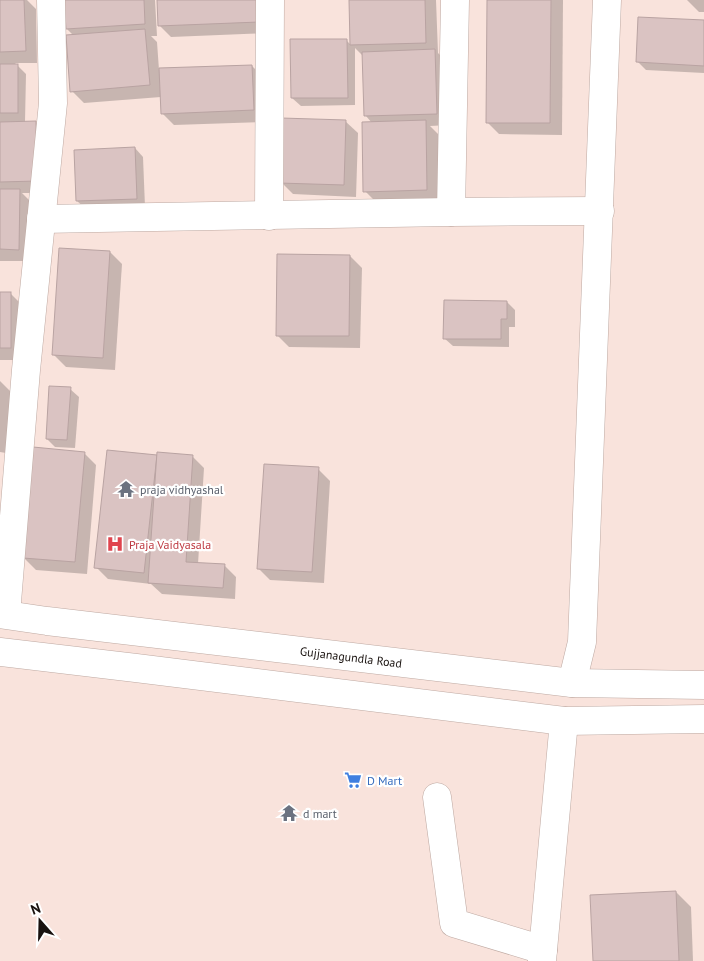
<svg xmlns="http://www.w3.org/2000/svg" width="704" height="961" font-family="'PT Sans',sans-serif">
  <rect width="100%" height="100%" fill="#f9e3dc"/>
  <g fill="#0003">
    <path d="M0 0H27L36 9 37 63H15L26 74 25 122H35L48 134V193H22L31 202V261H0Z"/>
    <path d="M65 0H155L157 36H151L157 42 159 70 252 66 264 78 265 122 174 125 162 113 161 97 84 103 72 91 74 36 67 29Z"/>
    <path d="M158 0H270L271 33 171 37 159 25Z"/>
    <path d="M350 0H436L438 53 447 62 449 125 430 126 438 134 439 202 377 203 365 191 372 123 366 116 363 56 355 48V105L301 106 292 98 346 40 351 45Z"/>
    <path d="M488 0H563L562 135 499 134 487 122Z"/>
    <path d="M687 0H704V12H699Z"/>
    <path d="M704 21V73L646 70 638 62Z"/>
    <path d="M345 121 358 133 356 197 293 194 281 182Z"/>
    <path d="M135 148 143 157 145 207 86 209 77 201Z"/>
    <path d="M110 252 122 264 115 370 66 367 54 355Z"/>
    <path d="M350 256 362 268 360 348 289 347 277 335Z"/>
    <path d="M0 293H10L22 305V360H0Z"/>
    <path d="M507 302 515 310V327H509V347L453 346 444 338Z"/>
    <path d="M0 381 11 392 6 453 0 452Z"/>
    <path d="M70 389 79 397 75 448 55 447 47 439Z"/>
    <path d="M84 453 96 465 87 574 36 570 24 558Z"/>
    <path d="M192 456 204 468 198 564 224 565 236 577 235 599 162 594 151 584 108 579 96 567 158 457Z"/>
    <path d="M318 469 330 481 324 583 270 580 258 568Z"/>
    <path d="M676 892 691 907 693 961H594Z"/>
  </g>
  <g fill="#dac3c2" stroke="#b9a3a2">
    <path d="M0 0H24L26 51 0 52Z"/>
    <path d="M64 0H144L145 24 66 29Z"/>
    <path d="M157 0H259V22L158 26Z"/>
    <path d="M349 0H425L426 43 350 45Z"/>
    <path d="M487 0H551L550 123H486Z"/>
    <path d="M638 17 704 20V66L636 62Z"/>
    <path d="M145 29 150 85 70 92 66 35Z"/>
    <path d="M290 39H347L348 98H291Z"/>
    <path d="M435 49 437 114 364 116 362 52Z"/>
    <rect x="0" y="64" width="18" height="49"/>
    <path d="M252 65 254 110 161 114 159 68Z"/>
    <path d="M281 118 346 120 344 185 279 183Z"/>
    <path d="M426 120 427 190 363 192 362 122Z"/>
    <path d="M36 121 37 181 0 182V122Z"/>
    <path d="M135 147 137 199 76 201 74 150Z"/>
    <path d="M0 189H20L19 250 0 249Z"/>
    <path d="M59 248 110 251 103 358 52 355Z"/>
    <path d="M277 254 350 255 349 336H276Z"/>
    <rect x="0" y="292" width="11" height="56"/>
    <path d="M444 300 507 301V319H501V339H443Z"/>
    <path d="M49 386 71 387 67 440 46 439Z"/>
    <path d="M33 447 85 452 75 562 23 558Z"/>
    <path d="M107 450 157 455 144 573 94 568Z"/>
    <path d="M157 452 193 455 186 562 225 564 223 588 148 583Z"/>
    <path d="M264 464 319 467 312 572 257 569Z"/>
    <path d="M676 891 679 961H593L590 895Z"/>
  </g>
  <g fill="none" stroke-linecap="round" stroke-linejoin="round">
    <g stroke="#bea9a2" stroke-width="29">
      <g id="minor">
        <path d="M451 212 455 0"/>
        <path d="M269 216 270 0"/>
        <path d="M41 219 451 212 600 211"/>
        <path d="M6 614 26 370 53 103 51 0"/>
        <path d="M437 797 454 923 543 950"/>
        <path d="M542 961 564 721"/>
      </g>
    </g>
    <g stroke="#bea9a2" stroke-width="29">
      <path id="secondary" d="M572 683 582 642 607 0"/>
    </g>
    <g stroke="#bea9a2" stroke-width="29">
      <g id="primary">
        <path d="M0 614 47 621 572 683 704 685"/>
        <path d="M0 652 136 668 564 721 704 719"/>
      </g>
    </g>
    <use href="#minor" stroke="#fff" stroke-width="28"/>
    <use href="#secondary" stroke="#fff" stroke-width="28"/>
    <use href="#primary" stroke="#fff" stroke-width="28"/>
  </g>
  <defs>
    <g id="temple-bare" transform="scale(1.35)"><path d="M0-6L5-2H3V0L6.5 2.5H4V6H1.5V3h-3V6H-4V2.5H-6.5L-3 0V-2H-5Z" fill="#6b7280" stroke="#fff" stroke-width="2.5" paint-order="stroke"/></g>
    <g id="hospital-bare" transform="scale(1.35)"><path d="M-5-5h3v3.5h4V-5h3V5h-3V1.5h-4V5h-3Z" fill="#e0444e" stroke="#fff" stroke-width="2.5" paint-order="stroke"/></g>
    <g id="supermarket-bare" transform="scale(1.35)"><path d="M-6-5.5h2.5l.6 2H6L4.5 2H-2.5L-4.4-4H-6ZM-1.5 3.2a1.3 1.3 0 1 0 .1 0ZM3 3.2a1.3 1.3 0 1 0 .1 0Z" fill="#3f7fe0" stroke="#fff" stroke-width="2.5" paint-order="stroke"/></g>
  </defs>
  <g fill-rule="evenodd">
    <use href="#temple-bare" x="126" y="489"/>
    <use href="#hospital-bare" x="115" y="544"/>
    <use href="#supermarket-bare" x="353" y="780"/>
    <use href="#temple-bare" x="289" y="813"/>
  </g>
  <g text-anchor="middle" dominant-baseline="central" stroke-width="4.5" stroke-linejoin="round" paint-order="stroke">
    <g font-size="12" fill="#5b616d" stroke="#fff" text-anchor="start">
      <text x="140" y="489">praja vidhyashal</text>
      <text x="303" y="813">d mart</text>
    </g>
    <g font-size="12" fill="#be3a42" stroke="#fff" text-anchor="start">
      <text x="129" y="544">Praja Vaidyasala</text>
    </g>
    <g font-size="12" fill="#19120f" stroke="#fff">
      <text transform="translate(351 657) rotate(7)">Gujjanagundla Road</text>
    </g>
    <g font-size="12" fill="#366cbe" stroke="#fff" text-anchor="start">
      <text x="367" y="780">D Mart</text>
    </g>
  </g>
  <g transform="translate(40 921) rotate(340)" stroke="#ffffff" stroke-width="4" paint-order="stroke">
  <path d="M0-4L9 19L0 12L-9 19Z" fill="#19120f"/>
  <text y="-8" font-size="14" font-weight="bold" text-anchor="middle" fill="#19120f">N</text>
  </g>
</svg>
